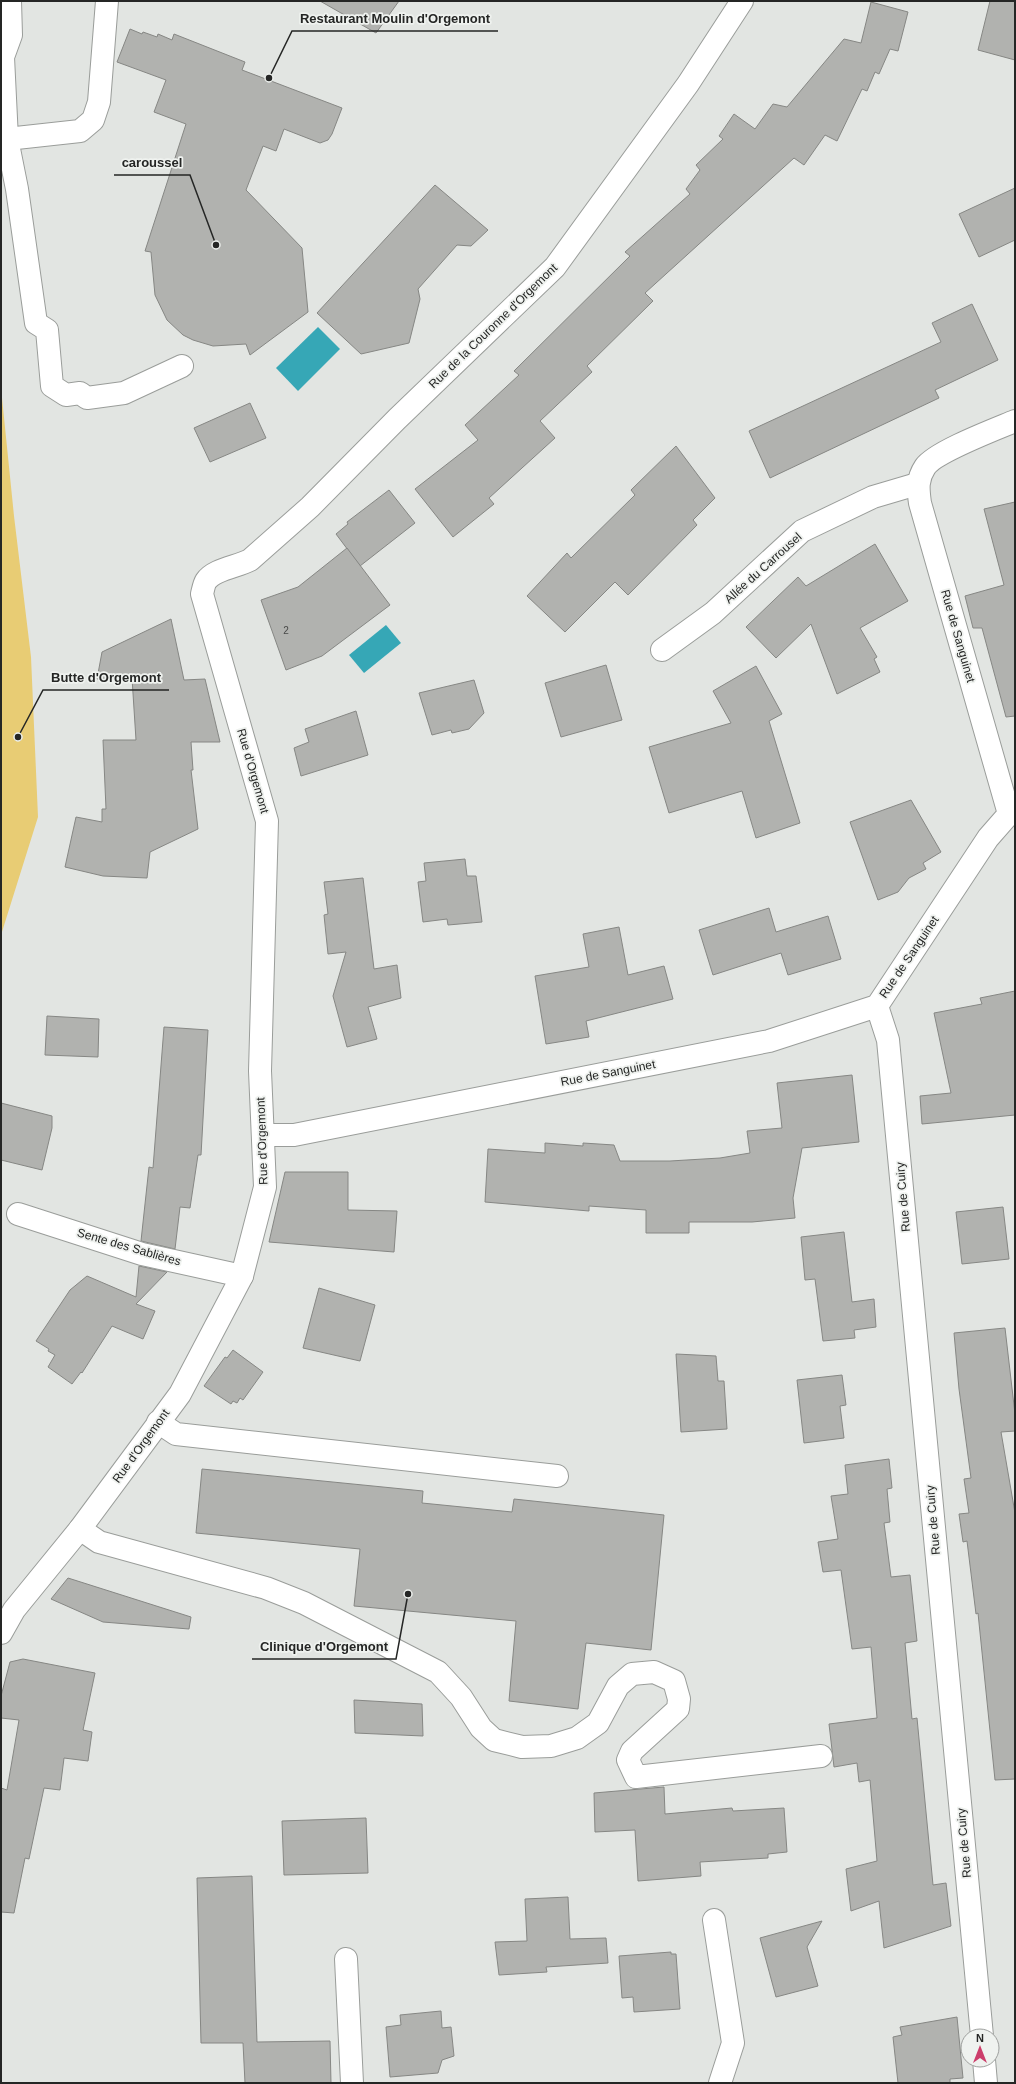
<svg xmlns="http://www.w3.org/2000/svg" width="1016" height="2084" font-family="Arial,sans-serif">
  <rect width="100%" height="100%" fill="#e2e5e2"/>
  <path fill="#e8cc74" d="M1 388 14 516 31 657 38 817 1 935Z"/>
  <g fill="#36a7b6">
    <path d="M318 327 340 349 298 391 276 368Z"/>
    <path d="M386 625 401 643 364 673 349 655Z"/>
  </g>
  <g fill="#b1b2af" stroke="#868784">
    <path d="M320 1H399L376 33Z"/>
    <path d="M990 1H1015V60L978 50Z"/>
    <path d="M871 2 908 12 898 51 890 49 879 74 875 72 867 91 862 89 837 141 825 135 804 165 794 158 645 293 653 301 587 366 592 372 540 421 555 438 489 498 494 504 453 537 415 489 478 440 465 425 519 375 514 371 630 256 625 252 690 194 686 189 700 170 696 165 723 139 719 136 734 114 755 129 773 104 787 107 844 39 861 43Z"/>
    <path d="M130 29 142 34 143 32 157 37 158 34 172 40 174 34 245 62 242 70 342 108 332 134 328 140 320 143 284 129 276 151 263 146 246 190 302 248 308 312 250 355 246 344 213 346 193 340 183 335 167 320 155 295 151 252 145 251 186 124 154 112 166 80 117 62Z"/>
    <path d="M435 185 488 230 471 246 457 245 418 289 420 299 409 343 361 354 317 313Z"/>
    <path d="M1015 188V240L979 257 959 214Z"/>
    <path d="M972 304 998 360 935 390 939 398 770 478 749 431 941 342 932 323Z"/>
    <path d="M250 403 266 438 210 462 194 428Z"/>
    <path d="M676 446 715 498 693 520 697 525 628 595 615 582 565 632 527 596 567 553 571 558 635 495 631 490Z"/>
    <path d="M389 490 415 523 360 566 336 534 348 524 347 522Z"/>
    <path d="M1015 502V716L1006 717 982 628H973L965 596 1004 585 984 509Z"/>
    <path d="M875 544 908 601 860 628 877 657 874 659 880 672 837 694 811 624 776 658 746 627 798 577 806 586Z"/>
    <path d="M347 548 390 605 322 656 286 670 261 600 298 587Z"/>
    <path d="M171 619 184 680 205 679 220 742H191L193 770H191L198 829 150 852 147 878 103 876 65 867 76 817 102 822V809H106L103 740H136L132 678 97 679 102 652Z"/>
    <path d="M606 665 622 720 561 737 545 683Z"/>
    <path d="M756 666 782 714 769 721 800 823 756 838 742 791 669 813 649 747 731 723 713 691Z"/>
    <path d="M474 680 484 713 469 729 452 733 451 730 432 735 419 693Z"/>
    <path d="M356 711 368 755 301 776 294 748 309 742 305 729Z"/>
    <path d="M911 800 941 852 923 863 926 869 909 878 898 892 878 900 850 822Z"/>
    <path d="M465 859 467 876H476L482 922 448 925 447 919 423 922 418 882 426 881 424 863Z"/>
    <path d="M363 878 374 969 397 965 401 998 368 1007 377 1039 347 1047 333 996 346 952 328 954 324 915 328 914 324 882Z"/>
    <path d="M769 908 776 932 828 916 841 959 788 975 781 953 713 975 699 930Z"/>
    <path d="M619 927 628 975 664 966 673 999 586 1021 589 1037 546 1044 535 976 589 967 583 934Z"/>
    <path d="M1015 991V1115L922 1124 920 1096 951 1093 934 1013 982 1004 980 998Z"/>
    <path d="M47 1016 99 1019 98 1057 45 1055Z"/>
    <path d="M164 1027 208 1030 201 1155H198L190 1208 180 1207 175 1249 141 1241 149 1167 153 1168Z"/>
    <path d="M852 1075 859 1142 802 1148 793 1198 795 1218 752 1222H689V1233H646V1210L589 1206V1211L485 1202 488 1149 545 1153V1143L583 1146V1143L614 1145 620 1161H670L720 1158 750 1153 747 1131 782 1128 777 1083Z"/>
    <path d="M1 1103 52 1116V1128L42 1170 1 1160Z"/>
    <path d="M285 1172H348V1210L397 1211 394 1252 269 1242Z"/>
    <path d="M1003 1207 1009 1259 962 1264 956 1212Z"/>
    <path d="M844 1232 852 1302 874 1299 876 1327 854 1330 855 1338 823 1341 815 1279 805 1280 801 1237Z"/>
    <path d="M139 1266 167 1272 136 1304 155 1311 143 1339 112 1326 82 1373 81 1372 72 1384 48 1367 55 1355 48 1351 49 1349 36 1341 70 1290 87 1276 136 1297Z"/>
    <path d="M319 1288 375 1305 360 1361 303 1348Z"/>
    <path d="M1005 1328 1015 1414V1431L1001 1432 1015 1513V1779L995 1780 978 1613 976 1614 967 1541 963 1542 959 1514 969 1513 964 1479 971 1478 959 1389 954 1333Z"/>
    <path d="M233 1350 263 1372 243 1400 240 1398 237 1403 233 1401 231 1404 204 1386 225 1357 227 1358Z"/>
    <path d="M676 1354 716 1356 718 1381H724L727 1429 681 1432Z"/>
    <path d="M842 1375 846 1405 840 1406 844 1438 804 1443 797 1380Z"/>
    <path d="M889 1459 892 1488 887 1489 890 1522 884 1523 891 1577 910 1575 917 1641 905 1643 912 1719 917 1718 933 1885 946 1883 951 1926 884 1948 879 1901 851 1911 846 1869 877 1861 870 1780 859 1782 857 1763 834 1767 829 1724 877 1718 871 1647 852 1649 841 1570 823 1572 818 1542 838 1539 831 1496 848 1494 845 1465Z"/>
    <path d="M202 1469 423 1491 422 1503 512 1512 514 1499 664 1515 651 1650 586 1643 578 1709 509 1701 516 1621 354 1606 360 1549 196 1533Z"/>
    <path d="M68 1578 191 1617 189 1629 103 1622 51 1599Z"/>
    <path d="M23 1659 95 1673 83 1730 92 1732 88 1761 64 1758 60 1790 44 1788 29 1859 25 1858 14 1913 1 1912V1788L7 1790 19 1720 1 1718V1696L10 1662Z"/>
    <path d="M354 1700 422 1704 423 1736 355 1733Z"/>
    <path d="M664 1787 665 1814 732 1808 733 1811 784 1808 787 1852 768 1854V1858L700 1862 701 1876 638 1881 635 1830 595 1832 594 1793Z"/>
    <path d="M366 1818 368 1873 284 1875 282 1821Z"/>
    <path d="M252 1876 257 2042 330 2041 331 2083H245L243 2043H201L197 1878Z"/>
    <path d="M568 1897 570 1939 606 1938 608 1963 546 1967 547 1972 499 1975 495 1942 527 1941 525 1899Z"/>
    <path d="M822 1921 807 1947 818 1986 776 1997 760 1938Z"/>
    <path d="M671 1952V1954H676L680 2009 634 2012 633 1997 622 1998 619 1956Z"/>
    <path d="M441 2011 442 2028 451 2027 454 2056 442 2060 438 2073 390 2077 386 2027 401 2025 400 2015Z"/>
    <path d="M957 2017 963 2078 950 2079V2083H898L893 2037 902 2035 900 2027Z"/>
  </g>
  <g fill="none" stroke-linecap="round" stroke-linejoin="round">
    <g stroke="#9a9d9a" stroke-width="24">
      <g id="minor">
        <path d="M10 1 11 35 3 57 7 139 80 131 93 120 99 102 107 1"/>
        <path d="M7 139 17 189 36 323 47 330 52 386 66 395 80 393 87 398 124 393 182 366"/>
        <path d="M662 650 713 613 802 531 873 497 917 484"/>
        <path d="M877 1006 888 1040 982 2036"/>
        <path d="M264 1135H294L769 1041 877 1006 988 838 1009 814 920 503C918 489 917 479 925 467 935 452 996 429 1015 421"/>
        <path d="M18 1214 142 1254 242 1276"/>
        <path d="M158 1422 176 1434 557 1476"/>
        <path d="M80 1529 99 1542 266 1588 304 1603 438 1672 461 1697 481 1728 494 1740 522 1747 551 1746 577 1738 598 1723 618 1686 632 1674 654 1672 674 1681 679 1699 678 1709 632 1751 628 1760 636 1777 821 1756"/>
        <path d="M1 1633 14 1610 80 1529 180 1394 242 1276 265 1187 260 1071 267 821 202 594C203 590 204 584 206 581 214 569 237 567 250 560L310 507 397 419 555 267 688 84 742 1"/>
        <path d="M714 1920 733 2043 720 2083"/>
        <path d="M346 1959 352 2083"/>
        <path d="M984 2060 986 2083"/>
      </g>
    </g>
    <use href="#minor" stroke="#fff" stroke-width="22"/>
  </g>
  <g text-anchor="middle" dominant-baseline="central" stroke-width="3.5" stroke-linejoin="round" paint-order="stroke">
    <g font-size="10" fill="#484948">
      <text x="286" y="630">2</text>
    </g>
    <g font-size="12" fill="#252625" stroke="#eff2ef">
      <text transform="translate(493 326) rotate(-44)">Rue de la Couronne d'Orgemont</text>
      <text transform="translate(763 568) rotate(-42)">Allée du Carrousel</text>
      <text transform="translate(958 636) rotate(74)">Rue de Sanguinet</text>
      <text transform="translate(253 771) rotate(74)">Rue d'Orgemont</text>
      <text transform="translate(909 957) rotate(-56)">Rue de Sanguinet</text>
      <text transform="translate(608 1073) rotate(-11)">Rue de Sanguinet</text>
      <text transform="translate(262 1141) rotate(-92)">Rue d'Orgemont</text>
      <text transform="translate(903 1197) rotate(-95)">Rue de Cuiry</text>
      <text transform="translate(129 1247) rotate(16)">Sente des Sablières</text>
      <text transform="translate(141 1446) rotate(-54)">Rue d'Orgemont</text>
      <text transform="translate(933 1520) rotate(-95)">Rue de Cuiry</text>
      <text transform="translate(964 1843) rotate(-95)">Rue de Cuiry</text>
    </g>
  </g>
  <path fill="none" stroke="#252625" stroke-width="1.5" d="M269 78L292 31H498M216 245L190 175H114M18 737L43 690H169M408 1594L396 1659H252"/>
  <g fill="#252625" stroke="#eff2ef" stroke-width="1.5">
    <circle cx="269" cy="78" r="4"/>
    <circle cx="216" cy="245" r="4"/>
    <circle cx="18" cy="737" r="4"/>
    <circle cx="408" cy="1594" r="4"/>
  </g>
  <g font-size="13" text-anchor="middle" font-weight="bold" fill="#252625" stroke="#eff2ef" stroke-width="3.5" stroke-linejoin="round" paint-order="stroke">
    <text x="395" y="23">Restaurant Moulin d'Orgemont</text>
    <text x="152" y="167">caroussel</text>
    <text x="106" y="682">Butte d'Orgemont</text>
    <text x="324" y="1651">Clinique d'Orgemont</text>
  </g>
  <rect width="1016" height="2084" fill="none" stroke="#252625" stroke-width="4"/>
  <g transform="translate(980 2048)"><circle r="19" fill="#eff2ef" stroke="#9ea09e"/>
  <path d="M0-3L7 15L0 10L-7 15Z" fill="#cc3e6b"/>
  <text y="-6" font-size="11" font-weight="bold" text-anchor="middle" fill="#252625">N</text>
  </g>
</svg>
